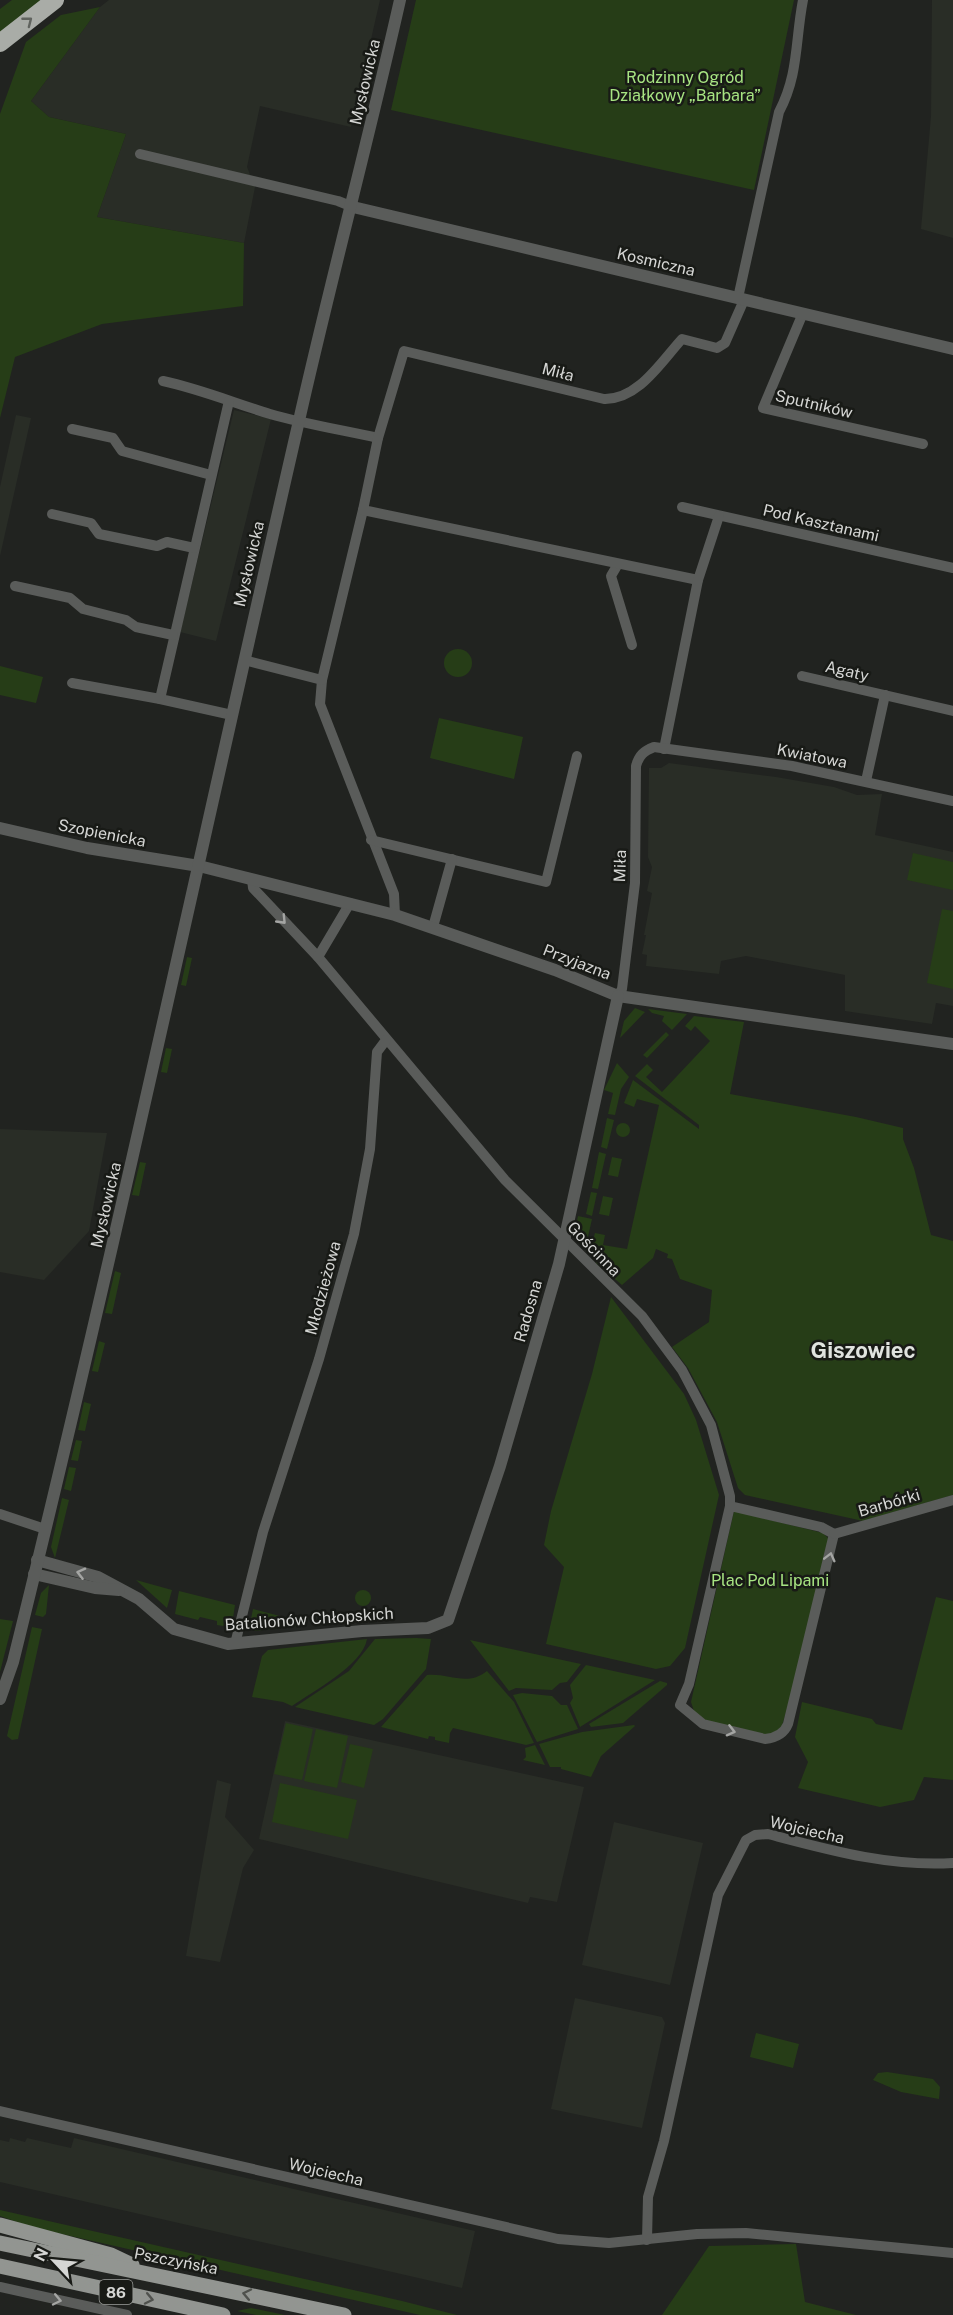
<svg xmlns="http://www.w3.org/2000/svg" width="953" height="2315" font-family="'Public Sans',sans-serif">
  <rect width="100%" height="100%" fill="#212320"/>
  <g fill="#292d26">
    <path d="M109 0H380L351 127 260 106 247 167 255 187 244 243 97 217 126 134 49 117 31 101 100 7Z"/>
    <path d="M932 0H953V238L921 229 931 116Z"/>
    <path d="M234 410 271 419 216 641 180 632Z"/>
    <path d="M16 415 31 418 0 556V487Z"/>
    <path d="M669 763 776 777 834 787 857 795 882 794 875 835 953 852V1006L936 1003 932 1024 845 1011V975L746 956 721 961 719 974 646 966 647 955 642 954 646 935H644L652 893 647 891 652 867 648 857 649 768H661Z"/>
    <path d="M0 1129 107 1133 89 1231 44 1280 0 1272Z"/>
    <path d="M285 1721 584 1787 557 1902 530 1897 528 1903 259 1839Z"/>
    <path d="M217 1780 231 1784 225 1817 254 1850 243 1868 220 1962 186 1956Z"/>
    <path d="M614 1822 703 1843 670 1985 582 1965Z"/>
    <path d="M575 1998 662 2017 665 2023 642 2128 551 2109Z"/>
    <path d="M10 2138 25 2142 27 2138 71 2148 74 2138 475 2231 462 2288 0 2182V2140L9 2142Z"/>
  </g>
  <g fill="#263d17">
    <path d="M12 0H43L0 33V9Z"/>
    <path d="M416 0H794L754 190 391 110Z"/>
    <path d="M100 7 31 101 49 117 126 134 97 217 244 243 243 306 102 324 15 357 0 418V114L26 42 61 15Z"/>
    <circle cx="458" cy="663" r="14"/>
    <path d="M0 666 43 677 36 703 0 695Z"/>
    <path d="M439 718 523 737 514 779 430 758Z"/>
    <path d="M913 853 953 862V890L907 880Z"/>
    <path d="M942 909 953 911V989L927 983Z"/>
    <path d="M187 957 192 958 186 986 181 985Z"/>
    <path d="M635 1008 645 1012 620 1038 624 1021Z"/>
    <path d="M648 1009 687 1014 672 1030 662 1021 664 1016 652 1013Z"/>
    <path d="M694 1016 744 1022 730 1094 856 1117 903 1128V1139L914 1168 931 1235 953 1241V1495L863 1521 745 1495 738 1488 717 1422 688 1368 672 1347 709 1322 712 1290 680 1279 672 1259 667 1258 668 1254 656 1249 653 1258 622 1285 596 1263 601 1247 592 1244 595 1233 605 1235 603 1245 627 1249 659 1105 637 1099 634 1107 624 1103 633 1080 699 1129V1125L635 1076 647 1064 653 1070 646 1077 662 1092 710 1041 695 1026 691 1031 685 1026Z"/>
    <path d="M666 1032 669 1035 647 1058 643 1055Z"/>
    <path d="M166 1048 172 1049 167 1073 161 1072Z"/>
    <path d="M617 1063 629 1077 621 1089 615 1115 608 1114 613 1093 604 1090Z"/>
    <path d="M607 1118 614 1120 607 1149 601 1147Z"/>
    <circle cx="623" cy="1130" r="7"/>
    <path d="M599 1152 606 1154 598 1189 592 1188Z"/>
    <path d="M612 1157 622 1159 618 1177 608 1175Z"/>
    <path d="M140 1162 146 1163 139 1196 132 1195Z"/>
    <path d="M591 1192 597 1193 592 1216 586 1214Z"/>
    <path d="M603 1196 613 1198 609 1216 599 1214Z"/>
    <path d="M578 1216 592 1219 587 1241 575 1230Z"/>
    <path d="M115 1271 121 1273 112 1314 105 1313Z"/>
    <path d="M611 1297 684 1394 696 1420 719 1495 685 1648 670 1666 656 1669 546 1644 564 1567 544 1545 551 1511 592 1374Z"/>
    <path d="M99 1341 105 1343 98 1372 92 1371Z"/>
    <path d="M84 1402 91 1404 85 1431 78 1430Z"/>
    <path d="M76 1440 82 1441 78 1461 71 1460Z"/>
    <path d="M69 1467 76 1468 71 1491 64 1489Z"/>
    <path d="M62 1498 69 1500 55 1558 51 1547Z"/>
    <path d="M734 1511 823 1533 829 1539 798 1671 781 1729 768 1735 706 1721 694 1711 691 1702Z"/>
    <path d="M136 1580 172 1590 167 1608Z"/>
    <path d="M49 1585 46 1614 43 1617 35 1615 41 1593Z"/>
    <circle cx="363" cy="1598" r="8"/>
    <path d="M179 1591 235 1605 233 1618 223 1626 217 1625V1621L200 1617 198 1620 175 1614Z"/>
    <path d="M936 1597 953 1601V1780L924 1777 914 1800 880 1807 798 1788 808 1762 795 1737 802 1702 872 1719 876 1724 902 1730Z"/>
    <path d="M253 1609 299 1621 298 1626 254 1631 250 1624Z"/>
    <path d="M0 1619 13 1621 0 1672Z"/>
    <path d="M32 1627 42 1629 18 1739 12 1740 7 1736Z"/>
    <path d="M416 1638 431 1639 426 1669 383 1719 374 1725 295 1707 349 1671 375 1639Z"/>
    <path d="M367 1639C363 1665 312 1692 292 1706L283 1702 252 1697 262 1656 268 1650Z"/>
    <path d="M470 1640 581 1664 567 1682 560 1683 552 1690 516 1688 509 1691Z"/>
    <path d="M586 1665 655 1680 580 1727 570 1703 573 1698 570 1685Z"/>
    <path d="M487 1671 514 1702 534 1743 526 1745 453 1728 450 1733 449 1743 435 1740V1737L429 1736 428 1739 381 1727 427 1675C449 1673 467 1687 487 1671Z"/>
    <path d="M660 1681 667 1683V1685L623 1723 591 1727 589 1724Z"/>
    <path d="M522 1693 552 1696 561 1705H567L578 1729 537 1742 513 1695Z"/>
    <path d="M286 1723 313 1729 302 1780 274 1774Z"/>
    <path d="M634 1725 635 1726 601 1756 591 1777 561 1769V1767H550L539 1744 582 1732Z"/>
    <path d="M316 1729 348 1736 337 1788 304 1781Z"/>
    <path d="M350 1744 373 1749 364 1788 341 1782Z"/>
    <path d="M535 1745 545 1765 523 1760 526 1757 525 1748Z"/>
    <path d="M280 1783 357 1800 348 1839 272 1822Z"/>
    <path d="M756 2033 799 2044 793 2068 750 2057Z"/>
    <path d="M887 2072 933 2079 940 2087 939 2099 901 2092 873 2080 878 2073Z"/>
    <path d="M0 2210 402 2301 457 2315H420L31 2227 0 2216Z"/>
    <path d="M796 2244 805 2302 856 2315H662L709 2246Z"/>
    <path d="M251 2308 285 2315H287H256L237 2311Z"/>
  </g>
  <g fill="none" stroke-linecap="round" stroke-linejoin="round">
    <g stroke="#5a5c5a" stroke-width="10">
      <path d="M140 154 338 201 353 207"/>
      <path d="M738 298 779 112C799 74 795 41 803 0"/>
      <path d="M803 313 763 408 923 444"/>
      <path d="M163 381C200 389 234 403 270 414 305 424 342 430 378 438"/>
      <path d="M229 401 160 699 232 715"/>
      <path d="M72 429 113 438 122 451 211 475"/>
      <path d="M682 507 953 568"/>
      <path d="M363 510 322 680 320 704 394 894 395 915"/>
      <path d="M52 514 91 523 99 534 157 546 167 542 194 548"/>
      <path d="M618 564 611 576 632 645"/>
      <path d="M698 580 363 510 378 438 404 351 604 399C638 400 661 362 682 339L717 348 725 343 744 300"/>
      <path d="M15 586 70 598 83 609 126 620 136 627 173 635"/>
      <path d="M244 660 322 680"/>
      <path d="M802 676 953 711"/>
      <path d="M72 683 160 699"/>
      <path d="M664 749 698 580 719 516"/>
      <path d="M866 781 885 695"/>
      <path d="M371 840 546 882 577 756"/>
      <path d="M252 879 253 888 318 957 505 1180 642 1316 682 1370 711 1425 730 1496V1506L689 1684 680 1705 703 1724 765 1739C775 1738 784 1734 788 1724L834 1534 821 1527 730 1506"/>
      <path d="M433 927 452 859"/>
      <path d="M318 957 350 903"/>
      <path d="M618 996 622 989 635 883 636 766C639 755 644 751 654 747L792 766 953 801"/>
      <path d="M0 1514 45 1529"/>
      <path d="M834 1534 953 1500"/>
      <path d="M235 1644 263 1532 319 1359 354 1234 370 1149 377 1052 386 1040"/>
      <path d="M0 2111 558 2239 609 2243 697 2234 746 2233 953 2253"/>
      <path d="M647 2240 648 2197 664 2141 718 1895 746 1840 755 1835 768 1834C829 1850 889 1867 953 1863"/>
      <path d="M0 2287 127 2315"/>
    </g>
    <g stroke="#5a5c5a" stroke-width="12">
      <path d="M353 207 953 349"/>
      <path d="M0 828 87 848 199 866 395 915 555 970 618 996 953 1044"/>
      <path d="M37 1560 98 1577 139 1599 174 1629 228 1644 362 1631 428 1628 448 1620 500 1466 559 1264 618 996"/>
      <path d="M34 1574 95 1588 119 1590"/>
      <path d="M0 1699 13 1662C115 1251 203 838 298 425 330 283 368 142 400 0"/>
    </g>
    <g stroke="#929591" stroke-width="15">
      <path d="M0 2225 111 2255 132 2265"/>
      <path d="M0 2243 344 2315"/>
      <path d="M0 2266 223 2315"/>
    </g>
    <path stroke="#a9aca7" stroke-width="18" d="M0 43 55 0"/>
  </g>
  <defs><path id="oneway-chevron" d="M-2-3.5L2.5 0L-2 3.5" fill="none" stroke-width="1.6" stroke-linecap="round" stroke-linejoin="round" transform="scale(1.5)"/></defs>
  <use stroke="#60635e" href="#oneway-chevron" transform="translate(28 21) rotate(-38)"/>
  <g stroke="#a4a5a3">
    <use href="#oneway-chevron" transform="translate(282 920) rotate(46)"/>
    <use href="#oneway-chevron" transform="translate(830 1557) rotate(-76)"/>
    <use href="#oneway-chevron" transform="translate(81 1573) rotate(-166)"/>
    <use href="#oneway-chevron" transform="translate(731 1731) rotate(14)"/>
    <use href="#oneway-chevron" transform="translate(57 2300) rotate(12)"/>
  </g>
  <g stroke="#4f514d">
    <use href="#oneway-chevron" transform="translate(247 2294) rotate(-168)"/>
    <use href="#oneway-chevron" transform="translate(149 2299) rotate(12)"/>
  </g>
  <g text-anchor="middle" dominant-baseline="central" stroke-width="5" stroke-linejoin="round" paint-order="stroke">
    <rect fill="#181a16" stroke="#9c9e9b" stroke-width="1.5" x="99.5" y="2280" width="33" height="24" rx="4.5"/>
    <g font-size="15" font-weight="bold" fill="#d5d6d4">
      <text x="116" y="2292">86</text>
    </g>
    <g font-size="16" fill="#a7e482" stroke="#181a16">
      <text x="685" y="77">Rodzinny Ogród<tspan x="685" dy="18">Działkowy „Barbara”</tspan></text>
      <text x="770" y="1580">Plac Pod Lipami</text>
    </g>
    <g font-size="16" fill="#d5d6d4" stroke="#181a16">
      <text transform="translate(365 82) rotate(-77)">Mysłowicka</text>
      <text transform="translate(656 262) rotate(13)">Kosmiczna</text>
      <text transform="translate(558 372) rotate(14)">Miła</text>
      <text transform="translate(814 404) rotate(13)">Sputników</text>
      <text transform="translate(821 523) rotate(13)">Pod Kasztanami</text>
      <text transform="translate(249 564) rotate(-77)">Mysłowicka</text>
      <text transform="translate(847 671) rotate(13)">Agaty</text>
      <text transform="translate(812 756) rotate(11)">Kwiatowa</text>
      <text transform="translate(102 833) rotate(11)">Szopienicka</text>
      <text transform="translate(620 866) rotate(-88)">Miła</text>
      <text transform="translate(577 962) rotate(21)">Przyjazna</text>
      <text transform="translate(106 1205) rotate(-77)">Mysłowicka</text>
      <text transform="translate(594 1249) rotate(46)">Gościnna</text>
      <text transform="translate(323 1288) rotate(-75)">Młodzieżowa</text>
      <text transform="translate(528 1311) rotate(-74)">Radosna</text>
      <text transform="translate(889 1503) rotate(-16)">Barbórki</text>
      <text transform="translate(309 1619) rotate(-4)">Batalionów Chłopskich</text>
      <text transform="translate(807 1830) rotate(13)">Wojciecha</text>
      <text transform="translate(326 2172) rotate(13)">Wojciecha</text>
      <text transform="translate(176 2261) rotate(11)">Pszczyńska</text>
    </g>
    <g font-size="22" font-weight="bold" fill="#e0e3df" stroke="#181a16">
      <text x="863" y="1350">Giszowiec</text>
    </g>
  </g>
  <g transform="translate(54 2261) rotate(296)" stroke="#181a16" stroke-width="4.5" paint-order="stroke">
  <path d="M0-4.5L10 22L0 15L-10 22Z" fill="#d5d6d4"/>
  <text y="-9" font-size="16" font-weight="bold" text-anchor="middle" fill="#d5d6d4">N</text>
  </g>
</svg>
